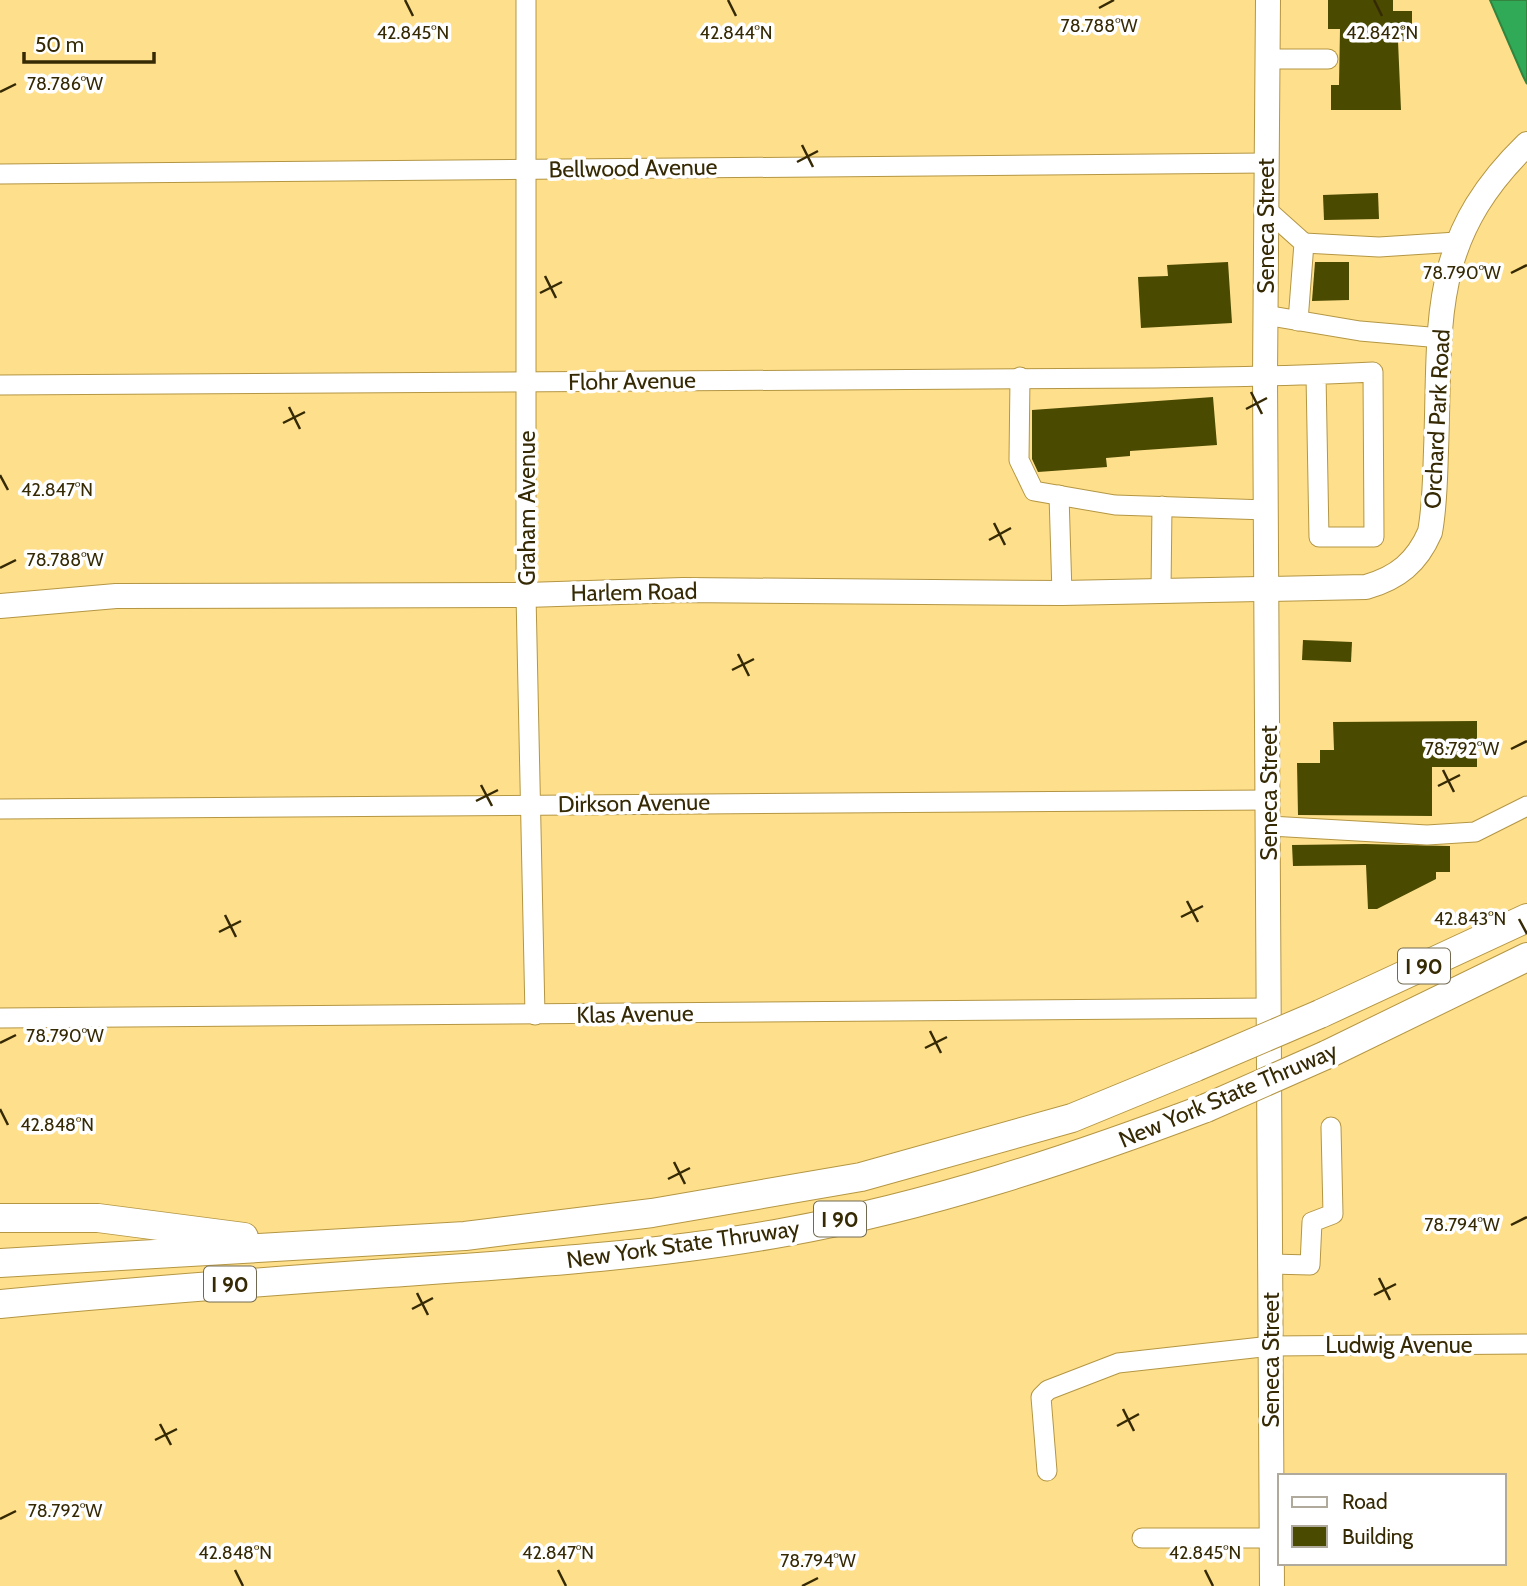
<svg xmlns="http://www.w3.org/2000/svg" width="1527" height="1586" font-family="Cabin,sans-serif">
  <rect width="100%" height="100%" fill="#fedf8c"/>
  <path fill="#30aa57" stroke="#32843e" stroke-width="2" d="M1490 0H1527V84L1523 76Z"/>
  <g fill="#4a4a00">
    <path d="M1328 0H1393V11H1412V30H1406V41H1398L1401 110H1331V85H1339L1340 29H1328Z"/>
    <path d="M1378 193 1379 219 1324 220 1323 195Z"/>
    <path d="M1228 262 1232 323 1141 328 1138 277 1168 276 1167 265Z"/>
    <path d="M1315 262H1349V300L1312 301Z"/>
    <path d="M1213 397 1217 445 1130 451V456L1106 458 1107 467 1038 472 1032 459V410Z"/>
    <path d="M1303 640 1352 642 1351 662 1302 660Z"/>
    <path d="M1477 721V767H1432V816L1298 815 1297 763H1320V750H1334L1333 722Z"/>
    <path d="M1365 844 1450 846V872H1436V879L1377 909H1368L1366 865 1293 866 1292 845Z"/>
  </g>
  <g fill="none" stroke-linecap="round" stroke-linejoin="round">
    <g stroke="#b49643" stroke-width="21">
      <g id="minor">
        <path d="M526 0V595L535 1015"/>
        <path d="M1267 59H1328"/>
        <path d="M0 174 1266 163"/>
        <path d="M1266 209 1304 243 1298 321"/>
        <path d="M1304 243 1379 247 1457 242"/>
        <path d="M1265 315 1360 331 1441 338"/>
        <path d="M1020 377 1019 460 1034 491 1115 505 1267 510"/>
        <path d="M0 385 1154 378C1227 377 1300 376 1373 372L1374 537H1319L1316 375"/>
        <path d="M1059 495 1062 593"/>
        <path d="M1161 591 1162 506"/>
        <path d="M0 809 1269 800"/>
        <path d="M1269 826 1427 835 1475 832 1527 806"/>
        <path d="M0 1018 1270 1008"/>
        <path d="M1271 1264 1310 1265 1312 1222 1333 1214 1331 1127"/>
        <path d="M1047 1471 1041 1397 1048 1390 1118 1363 1271 1346 1527 1344"/>
        <path d="M1142 1538H1272"/>
      </g>
    </g>
    <g stroke="#b49643" stroke-width="26">
      <g id="major">
        <path d="M1268 0 1265 377 1272 1586"/>
        <path d="M0 606 116 596 526 595 683 590 1062 593 1366 587C1398 578 1417 562 1430 532 1435 505 1435 478 1436 451 1441 323 1427 241 1527 144"/>
      </g>
    </g>
    <g stroke="#b49643" stroke-width="30">
      <g id="highway">
        <path d="M1320 1014 1527 918"/>
        <path d="M1326 1055 1527 957"/>
        <path d="M0 1218H98L244 1237"/>
        <path d="M0 1263 465 1236 652 1213 861 1177 1072 1118 1196 1067"/>
        <path d="M0 1304C129 1292 258 1282 388 1273 521 1264 654 1256 786 1232 929 1206 1071 1159 1206 1108"/>
      </g>
    </g>
    <use href="#minor" stroke="#fff" stroke-width="19"/>
    <use href="#major" stroke="#fff" stroke-width="24"/>
    <use href="#highway" stroke="#fff" stroke-width="28"/>
    <g stroke="#b49643" stroke-width="30" stroke-linecap="butt">
      <g id="highway-bridge">
        <path d="M1196 1067 1320 1014"/>
        <path d="M1206 1108 1326 1055"/>
      </g>
    </g>
    <use href="#highway-bridge" stroke="#fff" stroke-width="28"/>
  </g>
  <path fill="none" stroke="#362a05" stroke-width="2.5" d="M405 0 413 16M728 0 736 16M1374 0 1382 16M1099 8 1114 0M0 92 16 84M802 145 813 167M797 162 818 151M1511 273 1527 265M545 276 556 298M540 293 562 282M1251 392 1262 414M289 407 300 429M1246 409 1267 398M283 423 305 412M0 475 8 490M994 523 1005 545M989 540 1011 528M0 568 16 560M738 654 749 676M732 670 754 659M1511 749 1527 741M1443 770 1454 792M481 785 492 806M1438 786 1460 775M476 801 498 790M1187 901 1198 922M225 915 236 937M1181 917 1203 906M1519 919 1527 934M219 932 241 921M930 1031 941 1053M0 1043 16 1035M925 1048 947 1037M0 1109 8 1125M674 1162 685 1184M668 1179 690 1168M1511 1225 1527 1217M1379 1278 1390 1300M417 1293 428 1315M1374 1295 1396 1284M412 1309 433 1298M1123 1409 1134 1431M160 1424 171 1445M1117 1426 1139 1414M155 1440 177 1429M0 1519 16 1511M235 1570 243 1586M558 1570 566 1586M1205 1570 1213 1586M802 1586 818 1578"/>
  <g text-anchor="middle" dominant-baseline="central" stroke-width="7" stroke-linejoin="round" paint-order="stroke">
    <g fill="#fff" stroke="#726a50" stroke-width="2">
      <rect x="1398" y="948.5" width="52" height="35" rx="5"/>
      <rect x="814" y="1201.5" width="52" height="35" rx="5"/>
      <rect x="204" y="1266.5" width="52" height="35" rx="5"/>
    </g>
    <g font-size="21" font-weight="bold" fill="#362a05">
      <text x="1424" y="966">I 90</text>
      <text x="840" y="1219">I 90</text>
      <text x="230" y="1284">I 90</text>
    </g>
    <g font-size="23" fill="#362a05" stroke="#fff">
      <text transform="translate(633 168) rotate(-1)">Bellwood Avenue</text>
      <text transform="translate(1266 226) rotate(-90)">Seneca Street</text>
      <text transform="translate(632 381) rotate(-1)">Flohr Avenue</text>
      <text transform="translate(1437 419) rotate(-87)">Orchard Park Road</text>
      <text transform="translate(527 508) rotate(-90)">Graham Avenue</text>
      <text transform="translate(634 592) rotate(-1)">Harlem Road</text>
      <text transform="translate(1269 793) rotate(-90)">Seneca Street</text>
      <text transform="translate(634 803) rotate(-1)">Dirkson Avenue</text>
      <text transform="translate(635 1014) rotate(-1)">Klas Avenue</text>
      <text transform="translate(1228 1095) rotate(-23)">New York State Thruway</text>
      <text transform="translate(683 1244) rotate(-8)">New York State Thruway</text>
      <text x="1399" y="1345">Ludwig Avenue</text>
      <text transform="translate(1271 1360) rotate(-90)">Seneca Street</text>
    </g>
  </g>
  <g font-size="18" text-anchor="middle" fill="#362a05" stroke="#fff" stroke-width="7" stroke-linejoin="round" paint-order="stroke">
    <text x="1099" y="32">78.788°W</text>
    <text x="413" y="39">42.845°N</text>
    <text x="736" y="39">42.844°N</text>
    <text x="1382" y="39">42.842°N</text>
    <text x="65" y="90">78.786°W</text>
    <text x="1462" y="279">78.790°W</text>
    <text x="57" y="496">42.847°N</text>
    <text x="65" y="566">78.788°W</text>
    <text x="1462" y="755">78.792°W</text>
    <text x="1470" y="925">42.843°N</text>
    <text x="65" y="1042">78.790°W</text>
    <text x="57" y="1131">42.848°N</text>
    <text x="1462" y="1231">78.794°W</text>
    <text x="65" y="1517">78.792°W</text>
    <text x="235" y="1559">42.848°N</text>
    <text x="558" y="1559">42.847°N</text>
    <text x="1205" y="1559">42.845°N</text>
    <text x="818" y="1567">78.794°W</text>
  </g>
  <rect x="1278" y="1474" width="228" height="91" fill="#ffffff" stroke="#afaa9b" stroke-width="2"/>
  <rect x="1292" y="1497" width="35" height="10" fill="#ffffff" stroke="#afaa9b" stroke-width="2"/>
  <text x="1342" y="1509" font-size="21" fill="#362a05">Road</text>
  <rect x="1292" y="1526" width="35" height="21" fill="#4a4a00" stroke="#afaa9b" stroke-width="2"/>
  <text x="1342" y="1544" font-size="21" fill="#362a05">Building</text>
  <path d="M24 52v10h130v-10" fill="none" stroke="#362a05" stroke-width="3.5"/>
  <text x="35" y="52" font-size="21" fill="#362a05" stroke="#ffffff" stroke-width="5" paint-order="stroke">50 m</text>
</svg>
